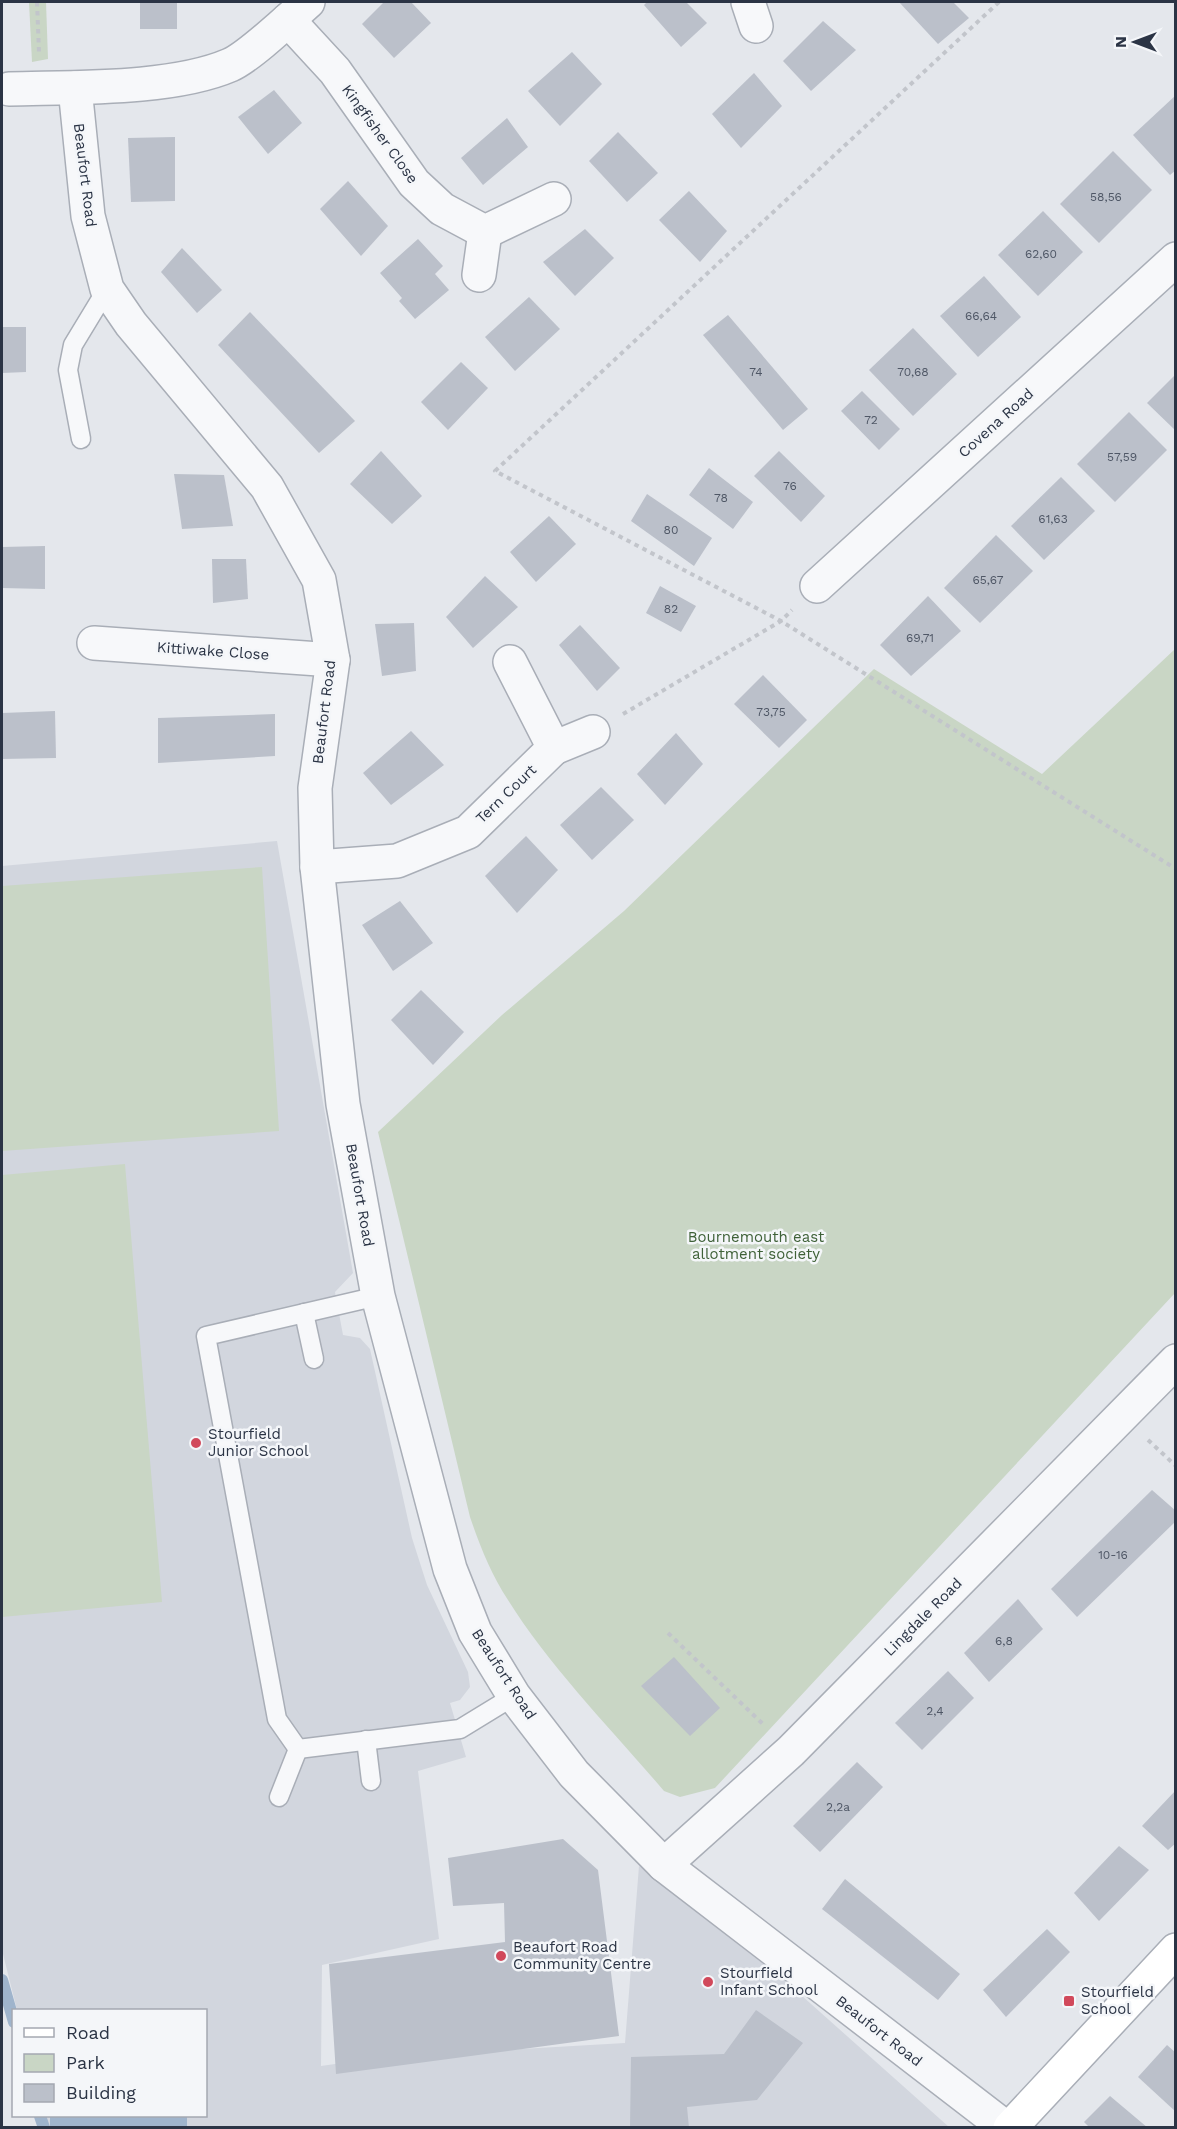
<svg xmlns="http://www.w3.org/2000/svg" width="1177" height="2129" font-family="'Work Sans',sans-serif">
  <rect width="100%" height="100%" fill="#e4e7ec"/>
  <path fill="#d2d6de" d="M277 841 353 1273 335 1292 343 1335 360 1338 370 1349 412 1538 427 1585 468 1672 470 1687 460 1700 450 1703 466 1757 418 1771 439 1939 322 1965 321 2066 384 2057 625 2043 639 1866 718 1921 949 2127H47L44 2116H206V2010H17L2 1950V866Z"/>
  <g fill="#c9d6c5">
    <path d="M29 2H46L48 59 32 62Z"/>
    <path d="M1175 649V1293L715 1788 680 1797 664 1791C613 1731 549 1666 508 1600 491 1574 480 1546 470 1517L378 1132 502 1015 624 911 874 669 1042 774Z"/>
    <path d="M262 867 279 1131 2 1151V886Z"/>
    <path d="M125 1164 162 1602 2 1617V1175Z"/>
  </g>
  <rect fill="#9fb4cc" x="50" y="2116" width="137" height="11"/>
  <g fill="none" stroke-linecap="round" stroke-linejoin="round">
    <g stroke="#9fb4cc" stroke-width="12">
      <path d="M2 1980 14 2022"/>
      <path d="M40 2116 44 2128"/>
    </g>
  </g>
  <g fill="#bbc0ca">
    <rect x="140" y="2" width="37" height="27"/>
    <path d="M384 2H411L431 23 394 58 362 24Z"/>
    <path d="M647 2H686L707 23 681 47 644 5Z"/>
    <path d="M899 2H953L969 18 938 44Z"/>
    <path d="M823 21 856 50 811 91 783 61Z"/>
    <path d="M572 52 602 84 560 126 528 91Z"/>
    <path d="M754 73 782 106 741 148 712 114Z"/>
    <path d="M274 90 302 123 268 154 238 117Z"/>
    <path d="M1176 95V170L1170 175 1133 135Z"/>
    <path d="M507 118 528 147 483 185 461 158Z"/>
    <path d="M618 132 658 173 627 202 589 161Z"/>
    <path d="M175 137V201L131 202 128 138Z"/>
    <path d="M1113 151 1152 190 1099 243 1060 204Z"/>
    <path d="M348 181 388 226 361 256 320 209Z"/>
    <path d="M689 191 727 231 700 262 659 220Z"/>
    <path d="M1043 211 1083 252 1038 296 998 255Z"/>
    <path d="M585 229 614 258 575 296 543 262Z"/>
    <path d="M418 239 443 266 435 274 449 290 415 319 399 301 402 298 380 273Z"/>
    <path d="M182 248 222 290 197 313 161 272Z"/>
    <path d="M984 276 1021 317 978 357 940 316Z"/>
    <path d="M529 297 560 329 515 371 485 337Z"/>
    <path d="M250 312 355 421 319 453 218 345Z"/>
    <path d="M728 315 808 409 783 430 703 335Z"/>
    <path d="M2 327H26V372L2 373Z"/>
    <path d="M913 328 957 374 913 416 869 370Z"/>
    <path d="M461 362 488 388 448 430 421 402Z"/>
    <path d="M1176 374V431L1147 403Z"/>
    <path d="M862 391 900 429 879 450 841 411Z"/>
    <path d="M1129 412 1167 450 1115 502 1077 464Z"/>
    <path d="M381 451 422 496 392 524 350 484Z"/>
    <path d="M779 451 825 496 801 522 754 476Z"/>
    <path d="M709 468 753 502 733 529 689 495Z"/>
    <path d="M174 474 224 475 233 526 182 529Z"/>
    <path d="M1061 477 1095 511 1044 560 1011 526Z"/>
    <path d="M647 494 712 538 694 566 631 521Z"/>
    <path d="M549 516 576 544 536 582 510 552Z"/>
    <path d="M996 535 1033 571 980 623 944 588Z"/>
    <path d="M45 546V589L2 588V547Z"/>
    <path d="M212 559H246L248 599 213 603Z"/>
    <path d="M485 576 518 607 473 648 446 617Z"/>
    <path d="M660 586 696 606 681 632 646 613Z"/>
    <path d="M928 596 961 631 911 676 880 645Z"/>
    <path d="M414 623 416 671 382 676 375 624Z"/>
    <path d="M580 625 620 668 597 691 559 645Z"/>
    <path d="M763 675 807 720 779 748 734 704Z"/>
    <path d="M55 711 56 758 2 759V713Z"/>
    <path d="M275 714V756L158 763V718Z"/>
    <path d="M411 731 444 765 391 805 363 773Z"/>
    <path d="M676 733 703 764 665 805 637 774Z"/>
    <path d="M601 787 634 820 592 860 560 825Z"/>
    <path d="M526 836 558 870 517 913 485 876Z"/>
    <path d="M400 901 433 943 393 971 362 925Z"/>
    <path d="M421 990 464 1032 433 1065 391 1020Z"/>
    <path d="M1152 1490 1176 1511V1521L1077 1617 1051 1589Z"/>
    <path d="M1018 1599 1043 1629 989 1682 964 1653Z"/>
    <path d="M674 1657 720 1708 690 1736 641 1686Z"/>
    <path d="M948 1671 974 1698 922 1750 895 1723Z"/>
    <path d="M857 1762 883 1787 820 1852 793 1826Z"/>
    <path d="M1176 1790V1843L1168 1850 1142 1826Z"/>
    <path d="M563 1839 598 1870 619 2036 336 2074 329 1964 505 1942 504 1903 453 1906 448 1858Z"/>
    <path d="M1119 1846 1149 1870 1099 1921 1074 1893Z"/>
    <path d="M845 1879 960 1974 938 2000 822 1909Z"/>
    <path d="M1047 1929 1070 1952 1006 2017 983 1990Z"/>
    <path d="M756 2010 803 2043 757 2100 687 2107 689 2128H630L631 2057 724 2054Z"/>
    <path d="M1167 2045 1176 2053V2112L1138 2077Z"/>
    <path d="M1110 2096 1148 2128H1090L1084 2122Z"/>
  </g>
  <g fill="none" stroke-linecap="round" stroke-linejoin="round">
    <g stroke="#a9aeb7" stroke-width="21">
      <g id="lane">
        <path d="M81 439 68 370 73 345 107 289"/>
        <path d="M378 1296 206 1336 277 1719 298 1749 460 1729 514 1696"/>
        <path d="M304 1313 314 1359"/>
        <path d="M366 1740 371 1781"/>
        <path d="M279 1797 298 1749"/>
      </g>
    </g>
    <g stroke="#a9aeb7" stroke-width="36">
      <g id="street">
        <path d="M748 2 756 26"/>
        <path d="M288 20 335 71 414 183 442 209 485 232 554 199"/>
        <path d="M75 88 88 216 107 289 131 324 267 487 319 580 333 660 315 788 317 867 343 1104 378 1296 450 1569 475 1632 514 1696 574 1774 664 1865 1006 2128"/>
        <path d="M9 89C73 87 172 90 230 65 249 57 291 17 308 2"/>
        <path d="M479 275 485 232"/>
        <path d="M817 586 1176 259"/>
        <path d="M94 643 333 660"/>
        <path d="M554 748 593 732"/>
        <path d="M317 867 397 861 468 832 554 748 510 662"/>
        <path d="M664 1865 791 1751 1176 1361"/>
      </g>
    </g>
    <g stroke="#a9aeb7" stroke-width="36">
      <path id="secondary" d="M1010 2128 1176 1950"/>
    </g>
    <g stroke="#c2c5cb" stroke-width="4" stroke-dasharray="4.5 4.5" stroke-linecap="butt">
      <path d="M37 2 39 52"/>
      <path d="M999 2 495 471 781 621 1176 869"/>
      <path d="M623 714 781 621 792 610"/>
      <path d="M1148 1440 1176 1466"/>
      <path d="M668 1633 765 1726"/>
    </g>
    <use href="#lane" stroke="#f7f8fa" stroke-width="18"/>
    <use href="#street" stroke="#f7f8fa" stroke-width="33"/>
    <use href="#secondary" stroke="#fff" stroke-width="33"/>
  </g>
  <g fill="#d1495b" stroke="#f4f6f9" stroke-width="2">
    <circle cx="196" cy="1443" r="6"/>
    <circle cx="501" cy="1956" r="6"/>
    <circle cx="708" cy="1982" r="6"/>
    <rect x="1063" y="1995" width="12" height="12" rx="3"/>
  </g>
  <g text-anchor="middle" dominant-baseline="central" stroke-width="5" stroke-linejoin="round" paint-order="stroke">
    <g font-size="12" fill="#4f5766">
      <text x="1106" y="197">58,56</text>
      <text x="1041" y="254">62,60</text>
      <text x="981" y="316">66,64</text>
      <text x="756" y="372">74</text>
      <text x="913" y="372">70,68</text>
      <text x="871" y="420">72</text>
      <text x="1122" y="457">57,59</text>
      <text x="790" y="486">76</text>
      <text x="721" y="498">78</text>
      <text x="1053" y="519">61,63</text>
      <text x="671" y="530">80</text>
      <text x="988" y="580">65,67</text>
      <text x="671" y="609">82</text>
      <text x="920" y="638">69,71</text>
      <text x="771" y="712">73,75</text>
      <text x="1113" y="1555">10-16</text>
      <text x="1004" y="1641">6,8</text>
      <text x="935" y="1711">2,4</text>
      <text x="838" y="1807">2,2a</text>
    </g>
    <g font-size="15" fill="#2b3445" stroke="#f4f6f9">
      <text transform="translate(380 134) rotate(54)">Kingfisher Close</text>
      <text transform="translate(85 175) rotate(83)">Beaufort Road</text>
      <text transform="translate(996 423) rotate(-42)">Covena Road</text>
      <text transform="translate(213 651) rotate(4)">Kittiwake Close</text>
      <text transform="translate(324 712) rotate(-83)">Beaufort Road</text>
      <text transform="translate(506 794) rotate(-44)">Tern Court</text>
      <text transform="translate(360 1195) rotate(80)">Beaufort Road</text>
      <text transform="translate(923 1617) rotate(-45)">Lingdale Road</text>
      <text transform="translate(504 1674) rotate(57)">Beaufort Road</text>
      <text transform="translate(879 2031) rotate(38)">Beaufort Road</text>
    </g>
    <g font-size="15" fill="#3f6138" stroke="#f4f6f9">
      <text x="756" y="1237">Bournemouth east<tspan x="756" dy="17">allotment society</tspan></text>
    </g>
    <g font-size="15" fill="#2b3445" stroke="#f4f6f9" text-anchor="start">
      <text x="208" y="1434">Stourfield<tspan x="208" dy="17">Junior School</tspan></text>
      <text x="513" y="1947">Beaufort Road<tspan x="513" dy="17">Community Centre</tspan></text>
      <text x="720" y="1973">Stourfield<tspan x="720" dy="17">Infant School</tspan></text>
      <text x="1081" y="1992">Stourfield<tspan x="1081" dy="17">School</tspan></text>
    </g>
  </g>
  <rect width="1177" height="2129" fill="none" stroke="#2b3445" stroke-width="6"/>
  <rect x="12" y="2009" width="195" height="108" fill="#f4f6f9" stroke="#a4a8b1" stroke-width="1.5"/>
  <rect x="24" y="2028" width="30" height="9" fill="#ffffff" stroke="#a4a8b1" stroke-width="1.5"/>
  <text x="66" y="2039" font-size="18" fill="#2b3445">Road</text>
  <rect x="24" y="2054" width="30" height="18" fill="#c9d6c5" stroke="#a4a8b1" stroke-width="1.5"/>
  <text x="66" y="2069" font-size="18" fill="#2b3445">Park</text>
  <rect x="24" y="2084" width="30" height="18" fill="#bbc0ca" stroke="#a4a8b1" stroke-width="1.5"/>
  <text x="66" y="2099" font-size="18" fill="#2b3445">Building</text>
  <g transform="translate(1135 42) rotate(270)" stroke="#f4f6f9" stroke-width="4.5" paint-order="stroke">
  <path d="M0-4.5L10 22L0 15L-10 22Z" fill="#2b3445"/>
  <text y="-9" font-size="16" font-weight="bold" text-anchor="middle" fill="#2b3445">N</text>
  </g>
</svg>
